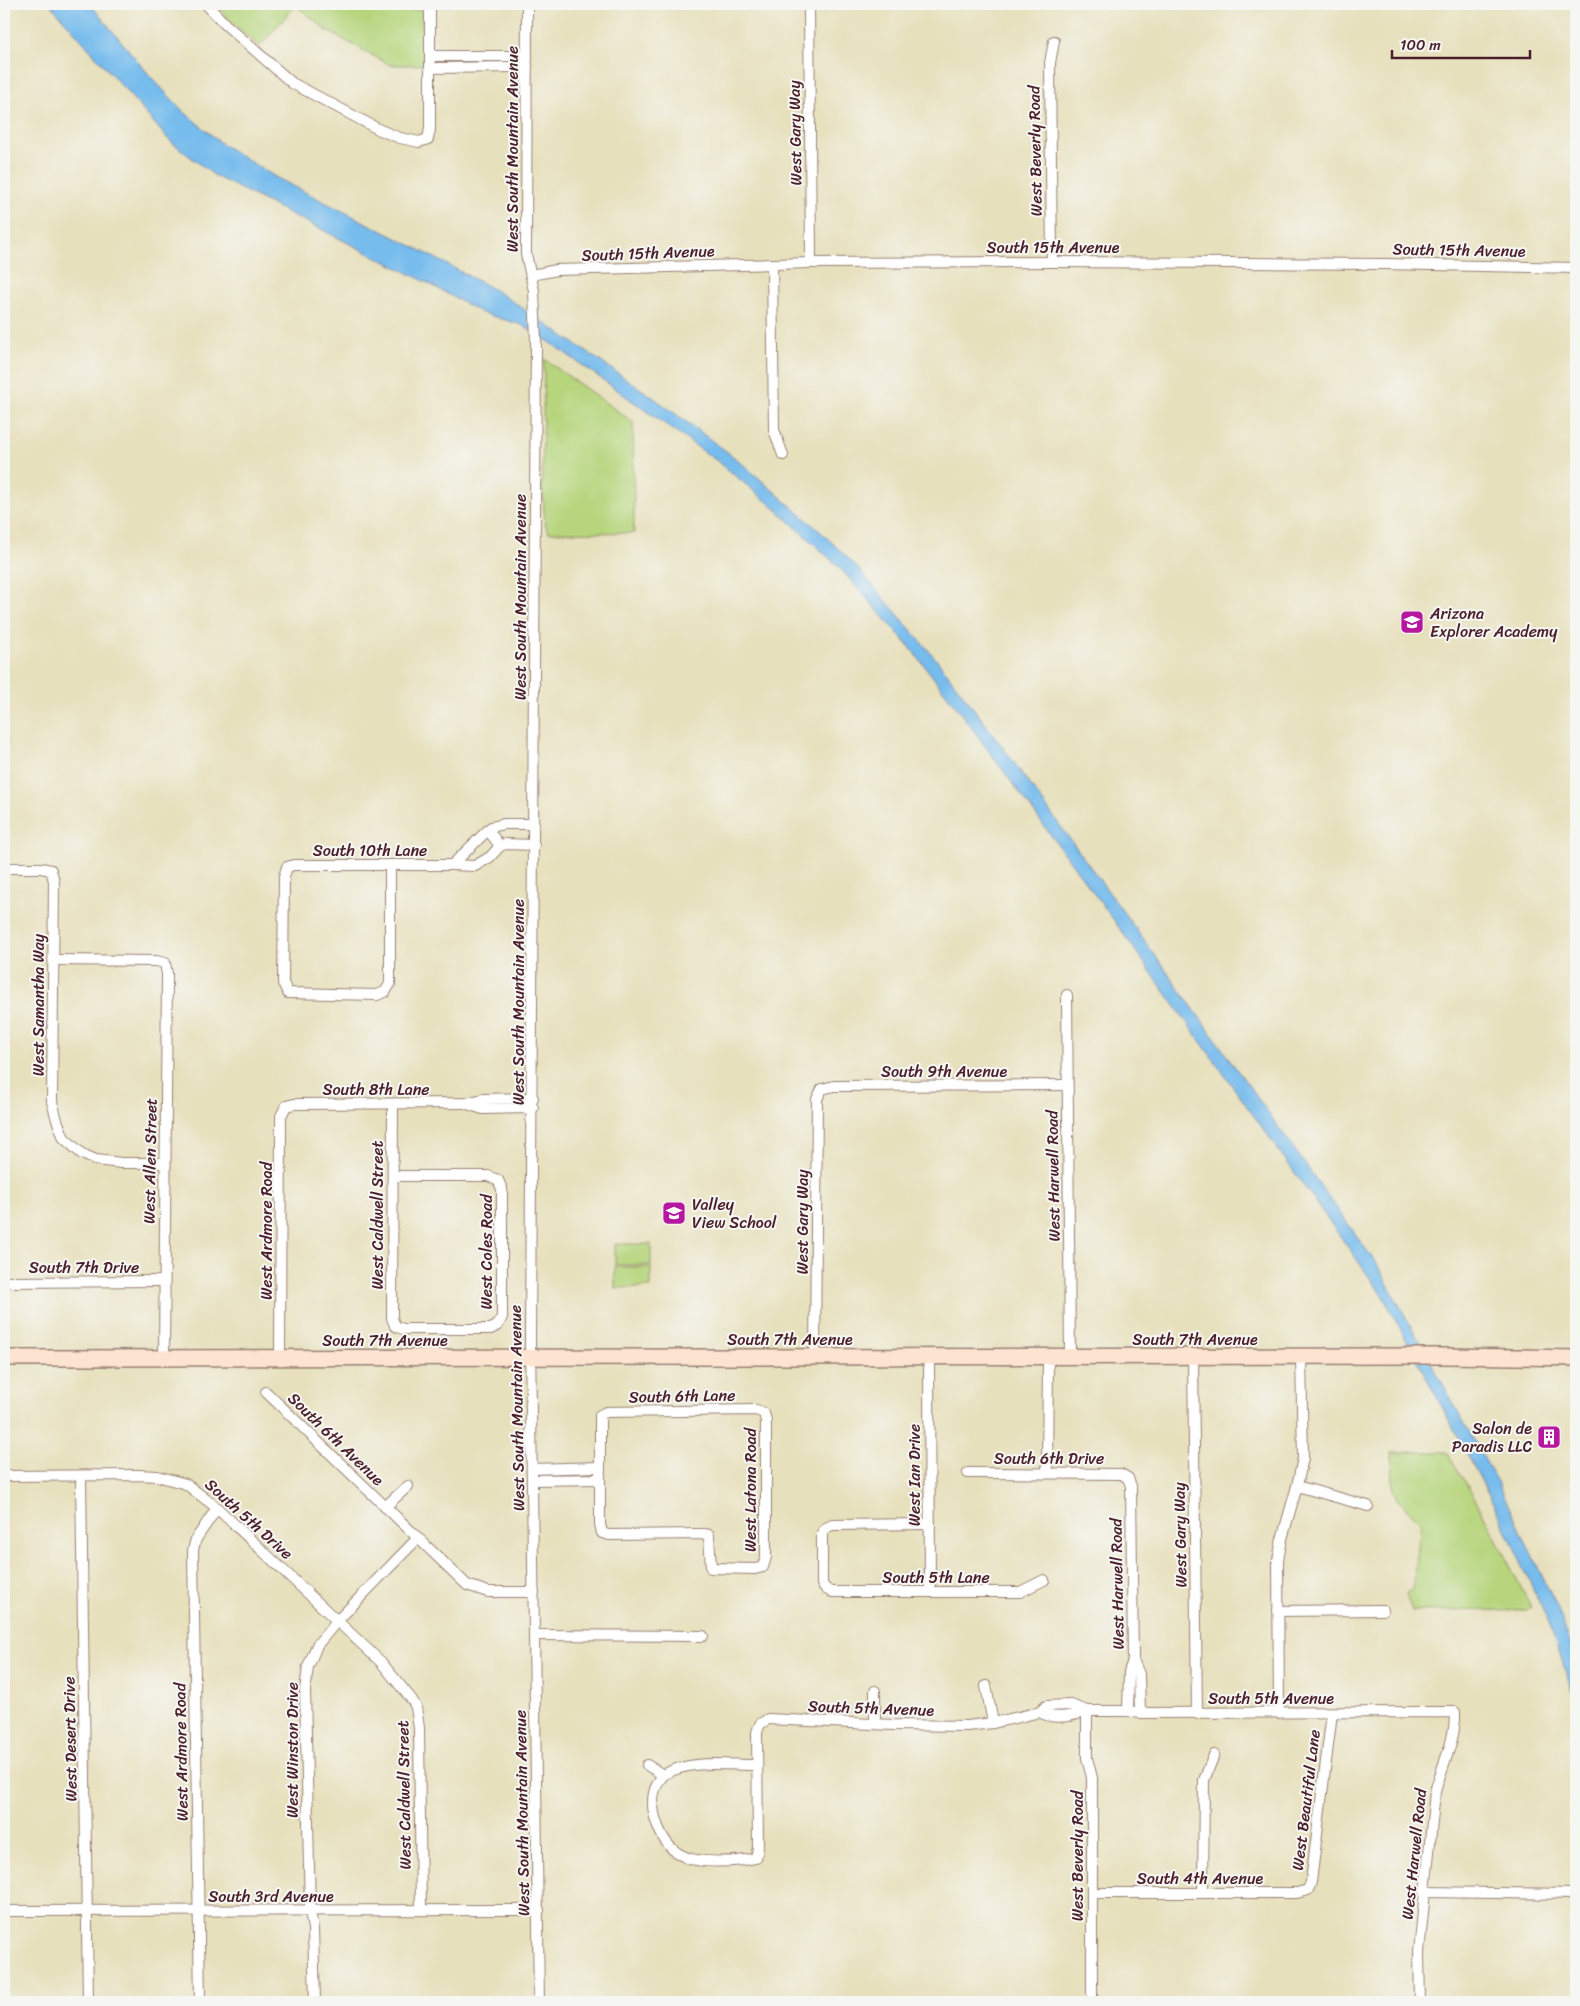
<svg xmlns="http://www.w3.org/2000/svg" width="1580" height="2006" font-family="Sriracha,sans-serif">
  <rect width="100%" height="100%" fill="#f6f6f2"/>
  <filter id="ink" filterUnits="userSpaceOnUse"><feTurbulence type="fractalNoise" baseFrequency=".02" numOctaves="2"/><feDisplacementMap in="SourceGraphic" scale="10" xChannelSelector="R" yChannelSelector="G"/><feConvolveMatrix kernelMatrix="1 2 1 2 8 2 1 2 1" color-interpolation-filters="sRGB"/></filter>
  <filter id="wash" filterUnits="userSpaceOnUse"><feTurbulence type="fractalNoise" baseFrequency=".0096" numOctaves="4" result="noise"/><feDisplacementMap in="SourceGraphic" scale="20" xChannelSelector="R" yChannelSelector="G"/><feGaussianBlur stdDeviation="1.12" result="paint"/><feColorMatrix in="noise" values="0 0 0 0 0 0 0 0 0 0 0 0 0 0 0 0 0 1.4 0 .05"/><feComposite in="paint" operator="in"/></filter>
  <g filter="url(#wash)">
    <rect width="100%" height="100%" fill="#e7e0bc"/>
    <g fill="#b6d57d" stroke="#807a54">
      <path d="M216 4H368L369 10H423V65H390L326 30 296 5 259 47 229 20Z"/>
      <path d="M544 359 633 422 634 533 548 532 545 523 542 486Z"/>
      <rect x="615" y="1244" width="36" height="21"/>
      <path d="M615 1267H651V1287L615 1288Z"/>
      <path d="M1392 1452H1447L1477 1502 1531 1607 1526 1610 1412 1611 1406 1594 1413 1589 1421 1522 1398 1500 1393 1491Z"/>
    </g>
    <path fill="#76bced" stroke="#606e8c" d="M50 4H90L151 77 183 111 223 145 277 178 420 250 493 289 524 309 654 398 738 460 823 534 856 566 936 659 990 730 1157 958 1376 1263 1497 1482 1557 1607 1576 1658V1702L1550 1626 1500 1516 1383 1296 1115 922 954 704 909 646 838 566 777 510 720 463 548 341 522 325 482 313 426 282 215 176 169 140Z"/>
  </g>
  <g filter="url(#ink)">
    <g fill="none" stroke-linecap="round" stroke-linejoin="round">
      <g stroke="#988074" stroke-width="12">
        <g id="street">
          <path d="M206 4 226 25 292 83 380 130 400 138 419 142 428 139 430 129V4"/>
          <path d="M527 4 526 254 534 291 536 340 530 1339 539 2002"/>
          <path d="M809 4 811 263"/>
          <path d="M430 56H527"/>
          <path d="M430 68 527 67"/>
          <path d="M1052 262 1050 63 1054 41"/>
          <path d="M772 264 774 430 783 455"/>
          <path d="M531 275 557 270 811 263 1052 262 1383 264 1576 268"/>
          <path d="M488 830 500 846"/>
          <path d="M452 865 491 827 504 824H534"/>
          <path d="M390 866V984L385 992 377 995 288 993 283 983 284 877 287 867 294 865H452L475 866 490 857 500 846 505 844 534 845"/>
          <path d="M4 868H41L51 870 54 881 52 1102 57 1120 64 1138 82 1154 96 1160 121 1163H165"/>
          <path d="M54 960 156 961 165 963 167 974 164 1358"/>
          <path d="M1067 995 1070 1357"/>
          <path d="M393 1104 392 1318 395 1326 403 1329H491L498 1325 502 1317V1189L498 1180 488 1176H393"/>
          <path d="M467 1104 483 1109 533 1108"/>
          <path d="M4 1282 164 1281"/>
          <path d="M1193 1356 1197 1714"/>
          <path d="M815 1357 817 1099 822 1089 834 1086 1067 1085"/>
          <path d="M929 1357 930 1592"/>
          <path d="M280 1358 281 1116 286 1106 294 1104 466 1103 483 1099 533 1098"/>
          <path d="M266 1392 467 1585 488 1592H534"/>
          <path d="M756 1410 764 1413 766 1421V1557L763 1567 755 1569 711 1568 709 1535 704 1534 609 1535 602 1533 600 1524V1415L606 1412Z"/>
          <path d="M532 1469 599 1467"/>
          <path d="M968 1473 1121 1474 1128 1478 1131 1486 1133 1660 1129 1672 1128 1711"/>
          <path d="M1047 1473 1048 1357"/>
          <path d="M4 1476 138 1475 157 1476 186 1484 217 1508 381 1662 412 1700 416 1707 419 1728 421 1910"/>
          <path d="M81 1476 88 2002"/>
          <path d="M533 1480 599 1479"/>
          <path d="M1297 1486 1368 1506"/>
          <path d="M385 1507 408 1486"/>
          <path d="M930 1524 832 1525 826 1528 822 1533V1584L826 1589 832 1592H1020L1044 1580"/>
          <path d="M1278 1611 1383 1610"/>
          <path d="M534 1635 703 1636"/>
          <path d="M1133 1660 1139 1674 1140 1713"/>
          <path d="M986 1686 993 1723"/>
          <path d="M1087 1711V1758L1092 1778V2002"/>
          <path d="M1040 1712C1054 1721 1073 1716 1087 1711"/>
          <path d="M1279 1713 1278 1560 1282 1539 1297 1486 1303 1458 1301 1357"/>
          <path d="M875 1723V1691"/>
          <path d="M647 1765 663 1775"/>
          <path d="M663 1775C660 1779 657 1784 655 1789 648 1811 661 1846 683 1856 698 1864 740 1862 756 1858L758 1847 757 1732 760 1724 768 1719 893 1725 967 1726 993 1723 1040 1712 1046 1706 1071 1705 1087 1711H1128L1140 1713 1455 1712C1456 1741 1442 1764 1435 1792L1419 1952 1420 2002"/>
          <path d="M663 1775C691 1759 725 1765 757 1765"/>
          <path d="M1203 1892 1204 1780 1214 1755"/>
          <path d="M1424 1892 1576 1894"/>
          <path d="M1092 1893H1297L1308 1890 1311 1882 1332 1713"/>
          <path d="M4 1911 539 1910"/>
          <path d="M200 2002 193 1550 196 1539 217 1508"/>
          <path d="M315 2002 313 1929 310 1911 305 1690 308 1667 317 1645 337 1621 417 1539"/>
        </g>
      </g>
      <g stroke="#988074" stroke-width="18">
        <path id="secondary" d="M4 1358 1446 1356 1576 1358"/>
      </g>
      <use href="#street" stroke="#fff" stroke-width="10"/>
      <use href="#secondary" stroke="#fde4d1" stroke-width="15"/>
    </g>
  </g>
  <defs>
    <g id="school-square" transform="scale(1.25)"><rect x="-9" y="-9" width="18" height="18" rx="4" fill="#b5179e" stroke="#f6f6f2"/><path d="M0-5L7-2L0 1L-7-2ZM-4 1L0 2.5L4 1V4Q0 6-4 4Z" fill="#fff"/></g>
    <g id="building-square" transform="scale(1.25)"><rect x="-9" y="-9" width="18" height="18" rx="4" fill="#b5179e" stroke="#f6f6f2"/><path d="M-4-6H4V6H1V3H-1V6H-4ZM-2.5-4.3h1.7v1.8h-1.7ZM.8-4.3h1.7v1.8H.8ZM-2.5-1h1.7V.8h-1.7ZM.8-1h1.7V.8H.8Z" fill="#fff"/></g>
  </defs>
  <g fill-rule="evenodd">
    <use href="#school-square" x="1412" y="622"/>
    <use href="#school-square" x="674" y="1213"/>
    <use href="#building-square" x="1549" y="1437"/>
  </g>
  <g text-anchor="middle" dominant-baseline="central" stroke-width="4" stroke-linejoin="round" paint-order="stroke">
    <g font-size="16" fill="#4a1f2b" stroke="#f6f6f2">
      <text transform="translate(795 133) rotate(-91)">West Gary Way</text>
      <text transform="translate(512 149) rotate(-90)">West South Mountain Avenue</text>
      <text transform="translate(1035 151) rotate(-91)">West Beverly Road</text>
      <text x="1053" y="247">South 15th Avenue</text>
      <text transform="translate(1459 250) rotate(1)">South 15th Avenue</text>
      <text transform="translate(648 253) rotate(-2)">South 15th Avenue</text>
      <text transform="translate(520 597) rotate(-90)">West South Mountain Avenue</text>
      <text x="370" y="850">South 10th Lane</text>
      <text transform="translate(518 1002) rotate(-90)">West South Mountain Avenue</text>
      <text transform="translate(38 1005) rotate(-90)">West Samantha Way</text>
      <text x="944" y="1071">South 9th Avenue</text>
      <text x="376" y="1089">South 8th Lane</text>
      <text transform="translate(150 1161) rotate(-89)">West Allen Street</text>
      <text transform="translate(1053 1176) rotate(-91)">West Harwell Road</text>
      <text transform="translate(377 1215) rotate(-90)">West Caldwell Street</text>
      <text transform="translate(802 1222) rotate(-90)">West Gary Way</text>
      <text transform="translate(266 1231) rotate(-90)">West Ardmore Road</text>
      <text transform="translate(486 1252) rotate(-90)">West Coles Road</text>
      <text x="84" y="1267">South 7th Drive</text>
      <text x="790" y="1339">South 7th Avenue</text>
      <text x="1195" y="1339">South 7th Avenue</text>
      <text x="385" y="1340">South 7th Avenue</text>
      <text transform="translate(682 1396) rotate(-1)">South 6th Lane</text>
      <text transform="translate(517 1408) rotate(-91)">West South Mountain Avenue</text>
      <text transform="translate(336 1439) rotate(44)">South 6th Avenue</text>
      <text x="1049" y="1458">South 6th Drive</text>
      <text transform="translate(914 1475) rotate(-90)">West Ian Drive</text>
      <text transform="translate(750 1490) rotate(-90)">West Latona Road</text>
      <text transform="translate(249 1519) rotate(42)">South 5th Drive</text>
      <text transform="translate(1180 1535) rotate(-91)">West Gary Way</text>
      <text x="936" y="1577">South 5th Lane</text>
      <text transform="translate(1117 1584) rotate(-91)">West Harwell Road</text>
      <text x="1271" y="1698">South 5th Avenue</text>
      <text transform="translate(871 1708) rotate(2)">South 5th Avenue</text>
      <text transform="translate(70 1739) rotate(-91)">West Desert Drive</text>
      <text transform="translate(292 1750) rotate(-90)">West Winston Drive</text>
      <text transform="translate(181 1752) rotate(-91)">West Ardmore Road</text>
      <text transform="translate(404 1795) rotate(-91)">West Caldwell Street</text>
      <text transform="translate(1306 1800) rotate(-83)">West Beautiful Lane</text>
      <text transform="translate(522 1813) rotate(-91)">West South Mountain Avenue</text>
      <text transform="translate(1414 1854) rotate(-84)">West Harwell Road</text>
      <text transform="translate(1077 1856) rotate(-90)">West Beverly Road</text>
      <text x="1200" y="1878">South 4th Avenue</text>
      <text x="271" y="1896">South 3rd Avenue</text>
    </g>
    <g font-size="16" fill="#4a1f2b" stroke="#f6f6f2" text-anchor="start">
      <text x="1430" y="613">Arizona<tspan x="1430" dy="18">Explorer Academy</tspan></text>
      <text x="692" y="1204">Valley<tspan x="692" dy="18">View School</tspan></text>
      <text x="1532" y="1428" text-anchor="end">Salon de<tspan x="1532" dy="18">Paradis LLC</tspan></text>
    </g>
  </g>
  <rect width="1580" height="2006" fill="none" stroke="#f6f6f2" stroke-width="20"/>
  <path d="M1392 50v8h138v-8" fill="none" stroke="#4a1f2b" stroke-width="2.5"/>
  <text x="1400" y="50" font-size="15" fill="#4a1f2b" stroke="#f6f6f2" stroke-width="4" paint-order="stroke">100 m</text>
</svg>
